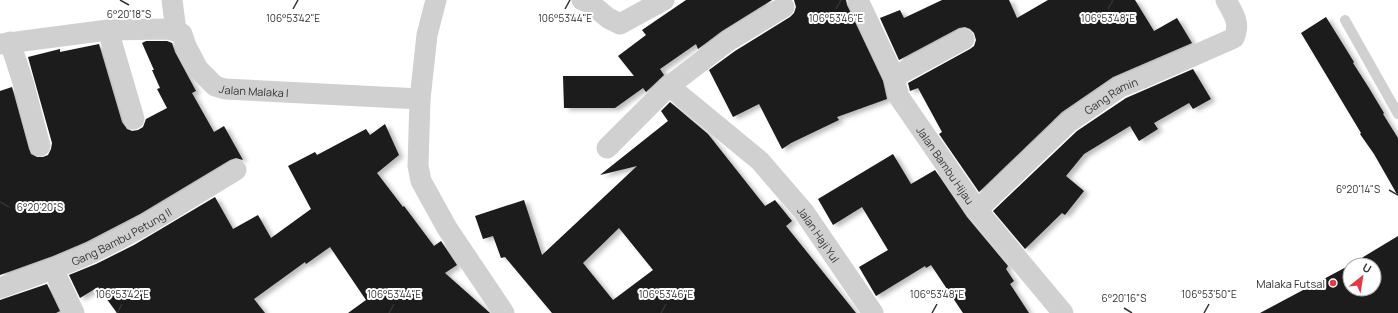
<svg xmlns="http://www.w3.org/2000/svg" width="1398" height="313" font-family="Manrope,sans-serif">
  <defs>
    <filter id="shadow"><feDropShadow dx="4.5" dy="2.5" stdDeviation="2" flood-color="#0004"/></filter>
  </defs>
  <rect width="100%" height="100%" fill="#fff"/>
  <g fill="#1a1a1a" fill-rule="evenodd" filter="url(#shadow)">
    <path d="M686 0H772L722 31 698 49 696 44 660 69 664 75 646 92 643 88 615 108H564L563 76H634L618 56 646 35 642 30Z"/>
    <path d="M794 0H846L847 5 883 81 887 99 837 117 839 120 791 143 782 149 759 104 733 117 709 70 735 51 790 17 794 13 796 7Z"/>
    <path d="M942 0H1009L1017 18 1048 0H1135L1154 31 1177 18 1192 43 1113 77 1062 112 979 192 939 134 942 132 918 88 910 91 908 83 970 49 974 46 976 40 974 33 970 29 965 27 959 28 899 60 880 18 900 10 904 18Z"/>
    <path d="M1326 17 1354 62 1353 63 1369 88 1384 113 1383 114 1398 138V196L1374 154 1360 134 1361 133 1301 33Z"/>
    <path d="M146 41H167L172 43 175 52 196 91 192 93 214 132 224 126 243 160 236 158 230 160 140 214 86 242 53 256 0 275V91L12 87 29 149 31 154 37 157H43L48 155 51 149 52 143 28 57 60 49V52L99 44 122 122 127 129 132 131 138 130 143 127 146 119 167 108 157 89 160 88 152 70H154L142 43Z"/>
    <path d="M1193 69 1211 99 1193 109 1189 103 1154 123 1158 129 1139 141 1130 126 1084 154 1066 176 1084 191 1065 215 1062 213 1025 249 993 211 1077 131 1126 98Z"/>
    <path d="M670 102 708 134 765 206 775 200 792 221 786 226 856 313H552L505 257 501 258 493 236 483 239 475 216 524 200 542 255 637 166 600 175 668 121 661 111ZM619 228 653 270 613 300 583 263Z"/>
    <path d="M385 124 399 155 377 173 403 207 404 206 434 246 441 241 457 265 445 273 490 313H348L366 300 330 247 306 264 305 262 254 299 265 313H117L98 287 80 298 69 275 96 264 134 245 215 197 233 229 258 215 271 238 311 209 288 166 315 152 317 155 366 129 370 135Z"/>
    <path d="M893 154 911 184 935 170 967 217 1008 266 1006 269 1014 281 1010 284 1029 313H963L931 265 926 268 925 266 876 296 859 267 888 250 862 207 833 225 818 199Z"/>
    <path d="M1398 236V313H1260L1350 265V289H1374V265H1350Z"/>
    <path d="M47 284 60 311 56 313H0V300Z"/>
  </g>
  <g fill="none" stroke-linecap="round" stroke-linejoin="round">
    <path stroke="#d0d0d0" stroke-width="10" d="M1345 20 1398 114"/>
    <g stroke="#d0d0d0" stroke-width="21">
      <path d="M172 0 176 31"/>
      <path d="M436 0 427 35 420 99 418 166 421 181 447 228 504 313"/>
      <path d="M582 0 590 3 608 18 620 24 664 0"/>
      <path id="s1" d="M858 0 894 77 899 97 977 210 1063 313"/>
      <path d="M108 30 134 119"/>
      <path d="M10 42 23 82 40 146"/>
      <path id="s2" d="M0 44 108 30 168 29 176 31 182 34 186 46 198 69 215 86 225 89 420 99"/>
      <path d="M894 77 964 39"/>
      <path id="s3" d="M669 86 760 161 804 212 873 313"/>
      <path d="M607 148 669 86 728 41 784 7"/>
      <path id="s4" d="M977 210 1069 122 1120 87 1143 78 1234 38C1241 22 1233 14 1226 0"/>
      <path d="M53 269 74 313"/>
      <path id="s5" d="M0 288C31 277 61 267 91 253 141 230 188 199 236 170"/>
    </g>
  </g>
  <path fill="none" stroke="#333" stroke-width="1.5" d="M120 0 129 5M293 9 298 0M565 9 570 0M836 9 841 0M1108 9 1113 0M1389 190 1398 195M0 202 9 207M1124 308 1132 313M117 313 122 304M389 313 394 304M661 313 666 304M932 313 937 304M1204 313 1209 304"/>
  <circle fill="#e63946" stroke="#fff" stroke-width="1.5" cx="1333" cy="283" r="4"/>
  <g text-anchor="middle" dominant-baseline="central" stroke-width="4" stroke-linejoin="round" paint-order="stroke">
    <g font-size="11" fill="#333" stroke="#fff">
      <text stroke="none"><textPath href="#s2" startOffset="286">Jalan Malaka I</textPath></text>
      <text stroke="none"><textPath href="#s4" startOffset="177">Gang Ramin</textPath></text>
      <text stroke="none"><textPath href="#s1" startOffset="188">Jalan Bambu Hijau</textPath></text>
      <text stroke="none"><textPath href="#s5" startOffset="132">Gang Bambu Petung II</textPath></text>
      <text stroke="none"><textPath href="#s3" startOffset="212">Jalan Haji Yul</textPath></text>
    </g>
    <g font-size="11" fill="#333" stroke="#fff" text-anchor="end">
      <text x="1325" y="283">Malaka Futsal</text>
    </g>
  </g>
  <g font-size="10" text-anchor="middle" fill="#333" stroke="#fff" stroke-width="4" stroke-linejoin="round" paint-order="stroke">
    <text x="129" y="18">6°20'18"S</text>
    <text x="293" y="22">106°53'42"E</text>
    <text x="565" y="22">106°53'44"E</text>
    <text x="836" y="22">106°53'46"E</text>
    <text x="1108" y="22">106°53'48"E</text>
    <text x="1358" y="193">6°20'14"S</text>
    <text x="40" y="211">6°20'20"S</text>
    <text x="122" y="298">106°53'42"E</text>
    <text x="394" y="298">106°53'44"E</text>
    <text x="666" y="298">106°53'46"E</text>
    <text x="937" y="298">106°53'48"E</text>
    <text x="1209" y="298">106°53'50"E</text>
    <text x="1124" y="302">6°20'16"S</text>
  </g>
  <g transform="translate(1362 277) rotate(30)"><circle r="19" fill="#ffffff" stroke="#adadad"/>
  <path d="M0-3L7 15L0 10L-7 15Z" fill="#e63946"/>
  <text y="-6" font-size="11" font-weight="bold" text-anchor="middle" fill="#333333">U</text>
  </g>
</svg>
